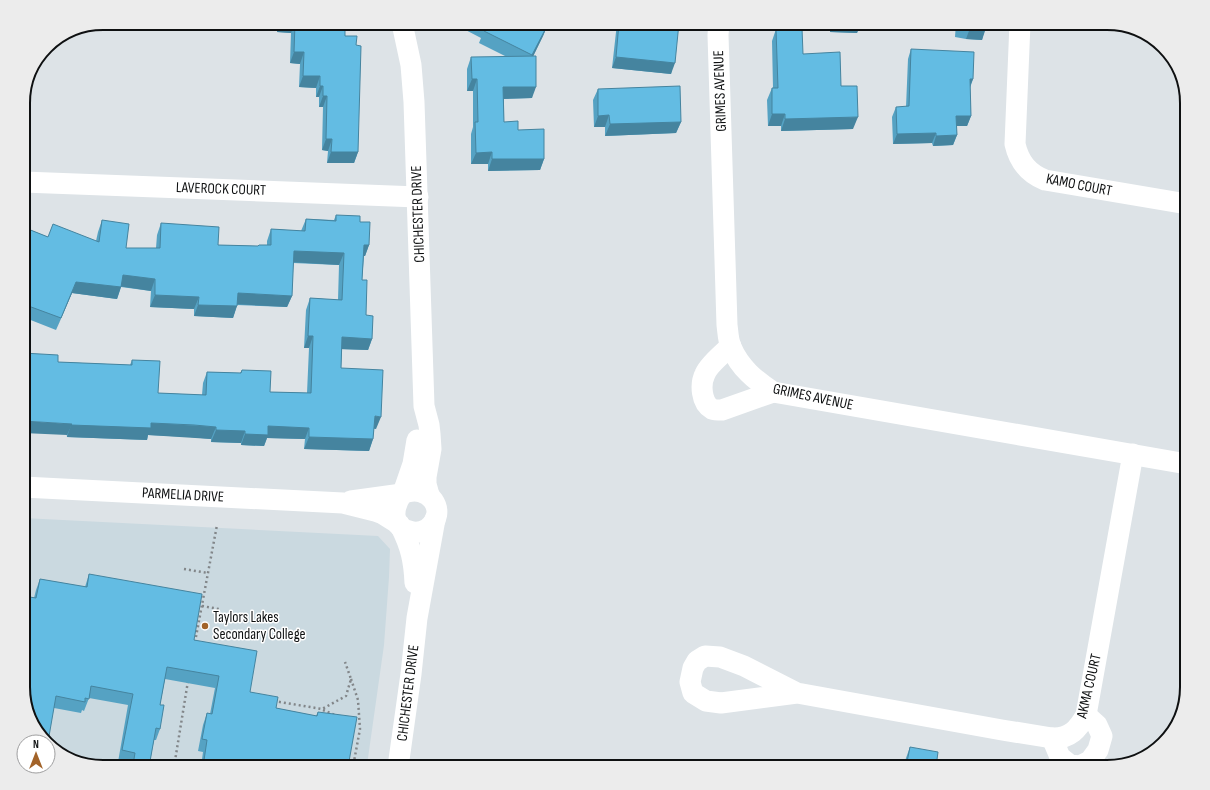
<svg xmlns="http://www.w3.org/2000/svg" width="1210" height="790" font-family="'Sofia Sans Condensed',sans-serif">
  <rect width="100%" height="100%" fill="#dde3e7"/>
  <path fill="#cad9e0" d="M23 518 378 536 390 549 389 577 384 645 367 765 363 764 362 767H103L59 754 34 727 23 692Z"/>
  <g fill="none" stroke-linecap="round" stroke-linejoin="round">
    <g stroke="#828689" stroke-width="2.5" stroke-dasharray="2 3" stroke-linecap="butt">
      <path d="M184 569 208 573"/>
      <path d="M202 606 219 609"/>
      <path d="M195 642 217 525"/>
      <path d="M351 679 358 700 360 729 353 767"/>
      <path d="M274 701 322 709 346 696 351 679 345 662"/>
      <path d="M323 710 335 715"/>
      <path d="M174 767 188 681"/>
    </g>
    <g stroke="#fff" stroke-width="21">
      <path d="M402 23 411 65 414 102 424 406 429 425 430 434 431 449 426 477V484L429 495"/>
      <path d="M719 23 718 35 727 325C728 332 728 340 731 347 740 368 755 380 773 392L1187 464"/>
      <path d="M1020 23 1015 144C1019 162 1028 173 1045 180L1187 204"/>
      <path d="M23 182 418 197"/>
      <path d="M731 346C724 352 708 366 705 374 700 384 701 403 712 409 715 410 719 410 722 410L773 392"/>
      <path d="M23 487 343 503 375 511 383 514 399 524"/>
      <path d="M403 493 413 464 417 440"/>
      <path d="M351 501 402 494C429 481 450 513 427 529 422 532 415 533 409 531 390 526 393 507 402 494"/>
      <path d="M401 527C411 547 414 561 415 583"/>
      <path d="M797 693 721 703 706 701 693 693 690 682 693 668 697 661 705 656 720 657 744 666 797 693 1002 730 1052 738C1070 739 1078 729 1086 715L1133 454"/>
      <path d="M1052 738 1060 757 1070 765 1080 766 1090 761 1098 750 1102 736 1097 725 1086 715"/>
      <path d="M398 767 411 674 417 618 435 519"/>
    </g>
  </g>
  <g fill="#55a2c3">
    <path d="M277 23H345V36L356 45 358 152 354 163H327L328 151 322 150 323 107H319V97H316V88L299 87 300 64 290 63 291 33 277 32Z"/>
    <path d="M456 23H545L548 24 543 36 533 56 532 98 504 99V122L518 130 544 159 540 170 488 171V164H471V134L473 127V91H467V69L471 57H507L479 43 481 38 456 25Z"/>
    <path d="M617 23H689L686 31 678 29 671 74 612 68Z"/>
    <path d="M830 23H861L857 33 830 32Z"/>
    <path d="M902 23H922L920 28Z"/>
    <path d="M956 23H986L982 40 966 39 955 37Z"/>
    <path d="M776 29 803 54 841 86 853 129 781 131V126H768L767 100 772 88H773L772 41Z"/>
    <path d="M911 49 973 79 970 88 971 116 967 126H956L957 135 953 145 933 146 932 143 893 144 892 117 896 107H906L908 59Z"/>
    <path d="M598 89 681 122 676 133 605 136V127H594L593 100Z"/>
    <path d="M336 215 360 222 369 245 365 256H364L362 280 366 315 372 339 368 350 342 349 341 368 376 429 374 428 373 439 369 451 304 449 305 439 267 438 264 446 241 445V443L211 442V439L190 437 148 435 147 440 67 437 58 362 130 365 132 360 158 393 202 395 203 383 207 372 240 373 242 370 270 392 307 393 309 348H304L306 310 310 298 338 300 339 265 293 263 292 296 287 307 237 305 233 318 194 316V309L150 307 151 291 121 287 117 299 72 293 56 330 23 317V227L48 237 96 241 98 232 102 220 126 248H156L157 235 161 223 218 245 258 246 259 245H267V241L271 229 301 231 306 219 334 220Z"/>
    <path d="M89 574 194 640 250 692 276 708 316 716 318 712 348 767H201L203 752 198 751 203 725 207 713 210 714 215 688 165 679 160 705V729L156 740H154L149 767H130L131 765 118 762 128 705 89 698 84 711 82 710 81 713 54 708 34 598 36 590 40 579 85 587Z"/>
    <path d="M910 747 936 767H904L906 758Z"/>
  </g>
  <g fill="#45849f">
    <path d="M280 23H295L291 33 277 32Z"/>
    <path d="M752 23H781L780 26 752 25Z"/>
    <path d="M833 23H861L857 33 830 32Z"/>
    <path d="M548 24 543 36 528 67 532 55Z"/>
    <path d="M970 28H986L982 40 966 39Z"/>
    <path d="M294 52H304L300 64 290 63Z"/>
    <path d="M616 57 675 63 671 74 612 68Z"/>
    <path d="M303 76H320L316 88 299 87Z"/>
    <path d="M472 79H477L473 91H467Z"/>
    <path d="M970 79H973L969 89Z"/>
    <path d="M320 86H323L319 97H316Z"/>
    <path d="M503 87H536L532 98 499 99Z"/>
    <path d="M323 96H327L323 107H319Z"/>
    <path d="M772 114H785L781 126H768Z"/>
    <path d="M609 115 605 127H594L598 116Z"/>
    <path d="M956 116H971L967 126H952Z"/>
    <path d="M858 117 853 129 781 131 785 119Z"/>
    <path d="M681 122 676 133 605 136 610 124Z"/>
    <path d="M936 133 932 143 893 144 897 134Z"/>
    <path d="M957 135 953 145 933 146 936 136Z"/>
    <path d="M326 139H332L328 151 322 150Z"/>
    <path d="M331 152H358L354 163H327Z"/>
    <path d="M492 152 488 164H471L476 153Z"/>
    <path d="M492 159H544L540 170 488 171Z"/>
    <path d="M364 245H369L365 256H360Z"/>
    <path d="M294 251 344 253 339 265 289 262Z"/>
    <path d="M123 275 155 279 151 291 118 286Z"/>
    <path d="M76 282 121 287 117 299 72 293 56 330Z"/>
    <path d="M238 293 292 296 287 307 234 304Z"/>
    <path d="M155 295 199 297 194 309 150 307Z"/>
    <path d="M198 305 237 306 233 318 194 316Z"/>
    <path d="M308 336H313L309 348H304Z"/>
    <path d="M342 337 372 339 368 350 338 349Z"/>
    <path d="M375 416 381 417 376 429 370 428Z"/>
    <path d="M23 421 72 424 67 435 23 433Z"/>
    <path d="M151 423 216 427 211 439 148 435 147 440 67 437 71 425Z"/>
    <path d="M268 426 309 428 305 439 267 438 264 446 241 445 245 434Z"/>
    <path d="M216 430 245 431 241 443 211 442Z"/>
    <path d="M309 437 373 439 369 451 304 449Z"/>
  </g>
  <g fill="#63bce3" stroke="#45849f">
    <path d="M295 23H345V36H357L356 45 361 46 358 152H331L332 139H326L327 96H323V86H320V76H303L304 52H294Z"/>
    <path d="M479 23H545L548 24 532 55 484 31 486 26Z"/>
    <path d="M619 23H679L675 63 616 57Z"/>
    <path d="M960 23H986V28H970L959 25Z"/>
    <path d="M802 28 803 54 840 52 841 86H857L858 117 785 119V114H772V88H778L776 29Z"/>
    <path d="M911 49 974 52 973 79H970L971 116H956L957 135 936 136V133L897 134 896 107 909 106Z"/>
    <path d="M536 56V87H503L504 122 518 121V130L544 129V159H492V152L476 153 475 122H478L477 79H472L471 57Z"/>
    <path d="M680 86 681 122 610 124 609 115 598 116V89Z"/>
    <path d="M336 215 360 216V222H370L369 245H364L362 280H367L366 315 373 316 372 339 342 337 341 368 383 370 381 417 375 416 373 439 309 437V428L268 426V435L245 434V431L216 430V427L194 425 151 423V428L71 425 72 424 23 421V353L58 355V362L132 365V360L160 361 158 393 206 395 207 372 241 373 242 370 271 371 270 392 311 393 313 336H308L310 298 342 300 344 253 294 251 292 296 238 293 237 306 198 305 199 297 155 295V279L123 275 121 287 76 282 61 318 23 304V227L48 237 53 224 99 242 102 220 129 224 126 248H160L161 223 219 227 218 245 258 246 259 245H271V229L305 231 306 219 336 221Z"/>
    <path d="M89 574 202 594 194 640 257 651 250 692 278 697 276 708 317 716 318 712 357 717 348 767H203L207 740 202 739 207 713 212 714 219 676 167 667 160 705H164L160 729 156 728 149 767H142L133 765 135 753 122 750 133 694 91 686 89 699 85 698V702L56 696 48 742 34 727 23 692V596L36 598 40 579 87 587Z"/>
    <path d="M910 747 938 752 936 767H906Z"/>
  </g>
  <circle fill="#a26329" stroke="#fff" stroke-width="1.5" cx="205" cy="626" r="4"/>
  <g text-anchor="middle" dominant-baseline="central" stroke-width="3" stroke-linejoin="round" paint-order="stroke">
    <g font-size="15" fill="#0e1011" stroke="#fff">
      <text transform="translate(720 91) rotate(-92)">GRIMES AVENUE</text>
      <text transform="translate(1079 185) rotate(11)">KAMO COURT</text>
      <text transform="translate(221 189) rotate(2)">LAVEROCK COURT</text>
      <text transform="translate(418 214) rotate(-92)">CHICHESTER DRIVE</text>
      <text transform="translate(813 397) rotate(12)">GRIMES AVENUE</text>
      <text transform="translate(183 495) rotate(3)">PARMELIA DRIVE</text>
      <text transform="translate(1089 686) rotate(-77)">AKMA COURT</text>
      <text transform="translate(408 693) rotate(-83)">CHICHESTER DRIVE</text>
    </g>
    <g font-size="15" fill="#0e1011" stroke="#fff" text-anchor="start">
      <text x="213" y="617">Taylors Lakes<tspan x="213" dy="17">Secondary College</tspan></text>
    </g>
  </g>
  <path d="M0 0H1210V790H0ZM103 30H1107A73 73 0 0 1 1180 103V687A73 73 0 0 1 1107 760H103A73 73 0 0 1 30 687V103A73 73 0 0 1 103 30Z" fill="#ececec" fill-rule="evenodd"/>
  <path fill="none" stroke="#0e1011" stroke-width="2" d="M103 30H1107A73 73 0 0 1 1180 103V687A73 73 0 0 1 1107 760H103A73 73 0 0 1 30 687V103A73 73 0 0 1 103 30Z"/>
  <g transform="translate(36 754)"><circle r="19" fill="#ffffff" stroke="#9f9fa0"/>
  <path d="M0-3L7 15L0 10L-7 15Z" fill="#a26329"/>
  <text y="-6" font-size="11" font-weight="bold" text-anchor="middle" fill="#0e1011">N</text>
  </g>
</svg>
